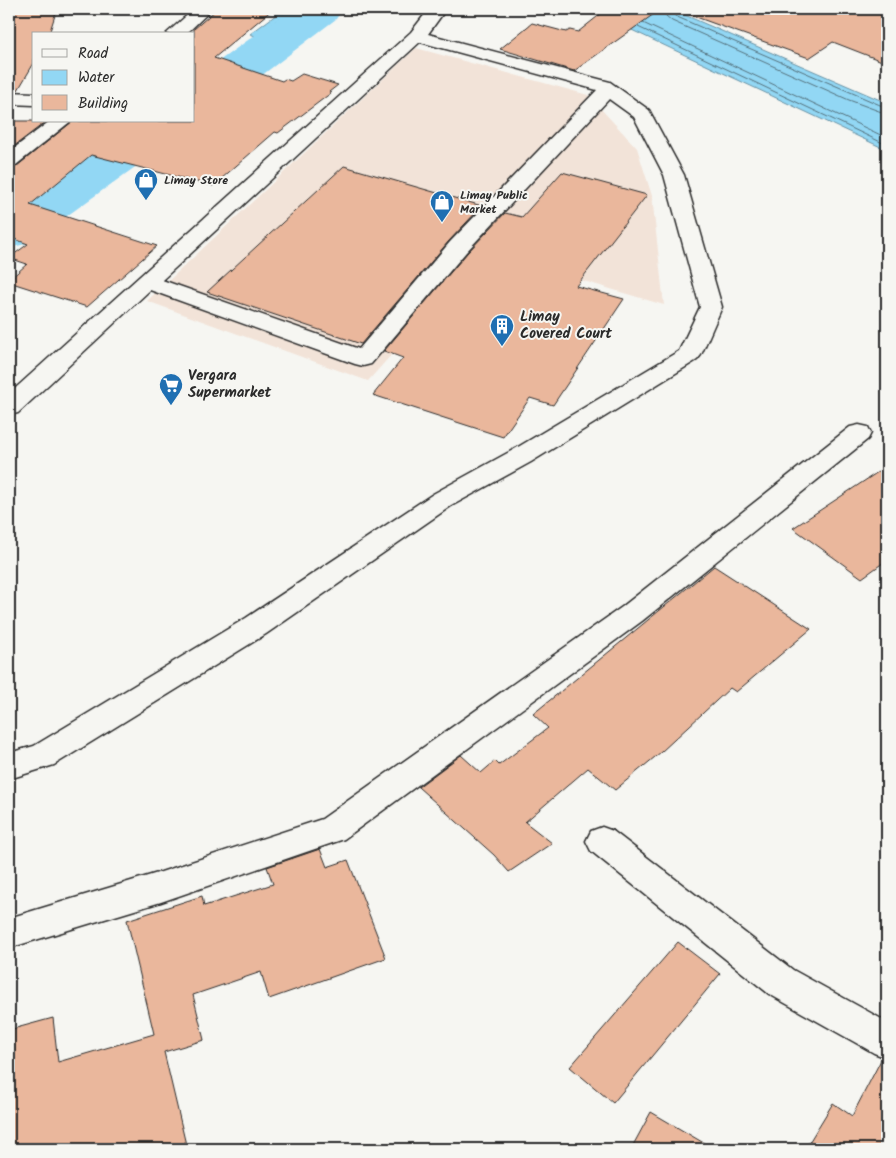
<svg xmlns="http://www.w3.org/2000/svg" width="896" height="1158" font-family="Kalam,sans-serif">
  <rect width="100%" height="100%" fill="#f6f6f2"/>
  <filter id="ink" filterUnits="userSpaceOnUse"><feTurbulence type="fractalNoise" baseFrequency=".02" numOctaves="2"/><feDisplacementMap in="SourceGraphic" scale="10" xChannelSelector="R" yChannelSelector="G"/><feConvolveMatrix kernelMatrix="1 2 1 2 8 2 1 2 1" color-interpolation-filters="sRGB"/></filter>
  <g filter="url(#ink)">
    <path fill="#f2e3d8" d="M416 48 588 95 637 148 652 196 664 305 484 251 368 381 147 301Z"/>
    <g fill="#92d7f4" stroke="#6992a4">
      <path d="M284 9H345L287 48 250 34Z"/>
      <path d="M587 9H671L887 103V150Z"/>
    </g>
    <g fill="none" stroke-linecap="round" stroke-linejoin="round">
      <g stroke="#54707b" stroke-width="1">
        <path d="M286 9 285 14 264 30V34L287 42 336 9"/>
        <path d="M293 9 290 18 277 28V32L286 34 325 9"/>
        <path d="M665 9 666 16 672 21 849 100 887 114"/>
        <path d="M671 9 675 16 887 108"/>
        <path d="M643 23 887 138"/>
        <path d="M638 27 887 145"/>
      </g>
      <g fill="#92d7f4" fill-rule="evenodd">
        <path d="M291 9H343L336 19 212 113 194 117V79Z"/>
        <path d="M132 121H191L184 132 29 243 9 248V206Z"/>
      </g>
    </g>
    <g fill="#eab79c" stroke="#2b2b2b">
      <path d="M9 9H57L49 34H34V63L18 90H9Z"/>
      <path d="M217 9H273L214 58 282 81 285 79 291 81 302 74 338 85 329 92 331 93 278 133 275 132 213 186 91 155 30 205 157 246 87 307 9 282V280L27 264 9 258 28 244 9 237V169L17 166 73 121H194V29Z"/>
      <path d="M607 9H661L574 71 500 49 532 23 566 32 570 30 578 32Z"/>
      <path d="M686 9H887V63L833 42 809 58 685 13Z"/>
      <path d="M9 121H47L9 150Z"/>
      <path d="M344 166 482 206 449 241 361 344 207 292Z"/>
      <path d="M562 172 647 195 576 286 624 299 553 405 530 398 503 437 373 395 403 358 384 351 467 253 505 213 522 217Z"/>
      <path d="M887 466V560L862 578 793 528Z"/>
      <path d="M714 566 811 629 736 692 730 688 661 752 615 790 588 768 525 822 552 843 509 872 494 855 418 787 461 755 481 773 495 761 499 765 548 728 533 714Z"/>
      <path d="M320 849 327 867 348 860 386 958 269 999 261 972 193 995 204 1040 164 1052 187 1149H9V1083L12 1082 9 1030 53 1018 58 1062 154 1034 127 920 202 896 204 906 273 884 267 867Z"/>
      <path d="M678 942 720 974 613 1103 570 1067Z"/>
      <path d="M882 1058 887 1060V1149H805L833 1103 852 1116Z"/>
      <path d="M651 1112 714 1149H631Z"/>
    </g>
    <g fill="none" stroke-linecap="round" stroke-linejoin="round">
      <g stroke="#2b2b2b" stroke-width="3">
        <g id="minor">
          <path d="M194 9H212L186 34H166Z"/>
          <path d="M429 9H446L428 34 610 82 649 110 684 175 722 307 701 355 697 360 531 462 451 506 266 634 54 765 9 779V753L34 746 246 618 433 494 513 450 679 351 700 307 664 175 634 117 609 99 466 252 371 364 363 366 355 364 150 290 18 413 9 415V394L411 32ZM420 42 597 90 450 242 359 349 162 280Z"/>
          <path d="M9 92 34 93V105L9 104Z"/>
          <path d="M50 121H71L16 165 9 167V152Z"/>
          <path d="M859 425 868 427 871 433 868 439 642 621 344 839 161 902 9 948V918L161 872 322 819 622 607 850 427Z"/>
          <path d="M602 827 613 831 793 970 887 1022V1058L874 1053 769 994 591 851 586 841 591 831Z"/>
        </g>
      </g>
      <use href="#minor" fill="#f6f6f2" fill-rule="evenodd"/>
    </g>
  </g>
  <defs>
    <g id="shop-pin" transform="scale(1.25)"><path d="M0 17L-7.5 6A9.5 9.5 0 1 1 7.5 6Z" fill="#1f6fb2" stroke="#f6f6f2"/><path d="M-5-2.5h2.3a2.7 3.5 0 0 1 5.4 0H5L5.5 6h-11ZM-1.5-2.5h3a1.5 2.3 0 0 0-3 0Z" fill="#fff"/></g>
    <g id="building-pin" transform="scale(1.25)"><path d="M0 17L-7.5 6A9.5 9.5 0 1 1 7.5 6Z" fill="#1f6fb2" stroke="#f6f6f2"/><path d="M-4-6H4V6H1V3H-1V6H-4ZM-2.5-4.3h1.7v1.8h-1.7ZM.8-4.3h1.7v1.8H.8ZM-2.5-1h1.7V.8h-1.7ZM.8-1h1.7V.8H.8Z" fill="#fff"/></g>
    <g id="supermarket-pin" transform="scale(1.25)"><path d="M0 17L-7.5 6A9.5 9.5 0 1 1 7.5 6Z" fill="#1f6fb2" stroke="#f6f6f2"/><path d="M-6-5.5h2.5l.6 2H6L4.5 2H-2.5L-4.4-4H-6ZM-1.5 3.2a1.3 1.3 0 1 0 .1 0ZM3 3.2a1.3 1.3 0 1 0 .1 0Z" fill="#fff"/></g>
  </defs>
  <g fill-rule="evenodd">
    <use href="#shop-pin" x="146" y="180"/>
    <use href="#shop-pin" x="442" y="202"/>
    <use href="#building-pin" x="502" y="326"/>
    <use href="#supermarket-pin" x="171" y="385"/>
  </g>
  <g text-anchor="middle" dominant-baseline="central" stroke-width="4" stroke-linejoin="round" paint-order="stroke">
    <g font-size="12" font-weight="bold" fill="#2b2b2b" stroke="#f6f6f2" text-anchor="start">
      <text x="164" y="180">Limay Store</text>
      <text x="460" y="195">Limay Public<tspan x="460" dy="14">Market</tspan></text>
    </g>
    <g font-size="15" font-weight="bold" fill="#2b2b2b" stroke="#f6f6f2" text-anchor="start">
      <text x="520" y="317">Limay<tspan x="520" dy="17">Covered Court</tspan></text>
      <text x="188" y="376">Vergara<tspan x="188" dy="17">Supermarket</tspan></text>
    </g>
  </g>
  <rect width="896" height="1158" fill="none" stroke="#f6f6f2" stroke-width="30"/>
  <rect x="15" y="15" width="866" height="1128" fill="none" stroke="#2b2b2b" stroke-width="2" filter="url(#ink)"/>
  <rect x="32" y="32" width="162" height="90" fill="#f6f6f2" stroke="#a5a5a2"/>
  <rect x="42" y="49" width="25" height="8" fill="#f6f6f2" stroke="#a5a5a2"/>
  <text x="78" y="58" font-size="15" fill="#2b2b2b">Road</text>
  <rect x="42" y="70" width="25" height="15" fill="#92d7f4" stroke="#a5a5a2"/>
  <text x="78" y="82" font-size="15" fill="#2b2b2b">Water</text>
  <rect x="42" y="95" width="25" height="15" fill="#eab79c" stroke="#a5a5a2"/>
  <text x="78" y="108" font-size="15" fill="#2b2b2b">Building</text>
</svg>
